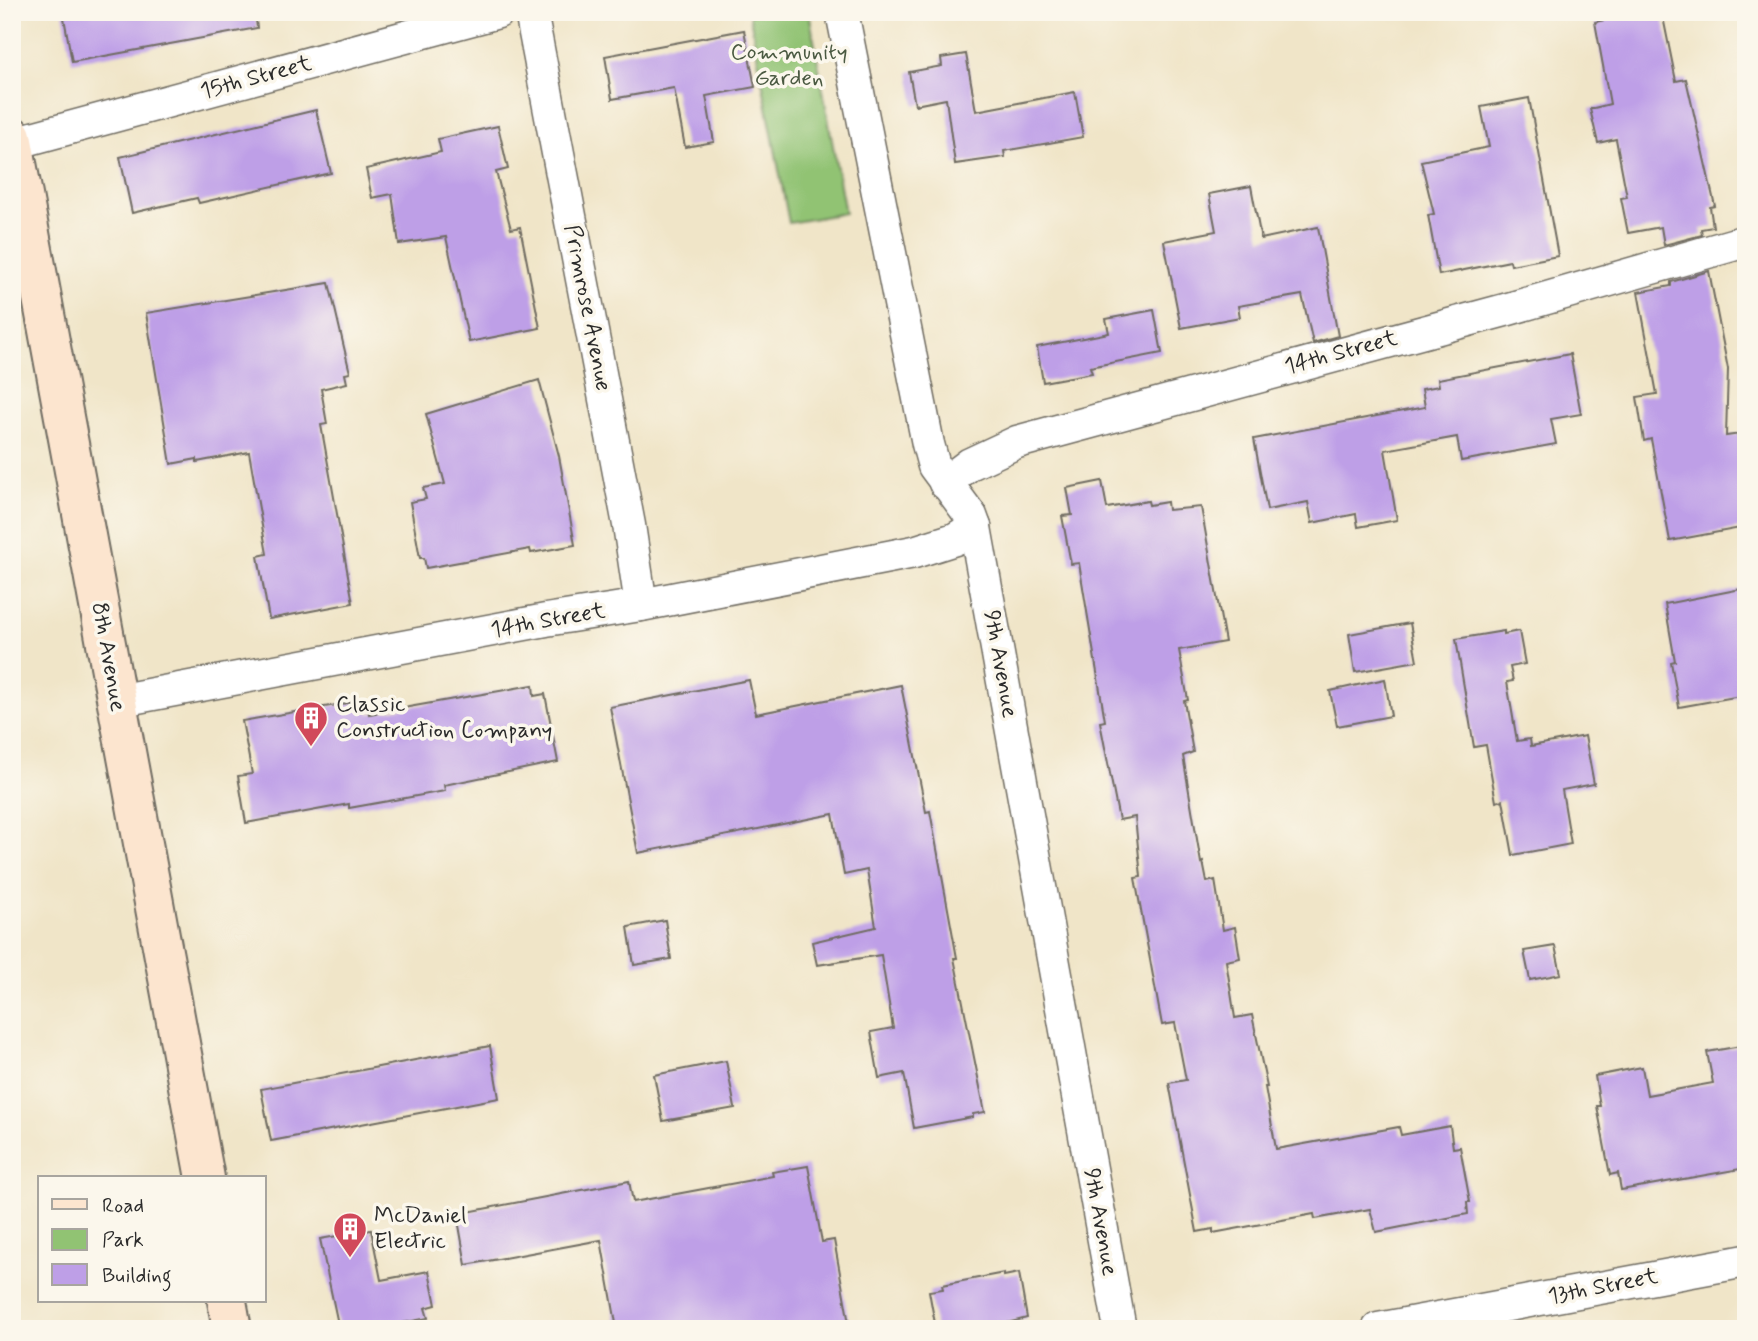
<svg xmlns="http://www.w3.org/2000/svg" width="1758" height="1341" font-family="Mynerve,sans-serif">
  <rect width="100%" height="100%" fill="#fbf7ec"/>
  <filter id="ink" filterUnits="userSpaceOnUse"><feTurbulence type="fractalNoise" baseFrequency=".0143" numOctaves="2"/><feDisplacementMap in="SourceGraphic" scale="14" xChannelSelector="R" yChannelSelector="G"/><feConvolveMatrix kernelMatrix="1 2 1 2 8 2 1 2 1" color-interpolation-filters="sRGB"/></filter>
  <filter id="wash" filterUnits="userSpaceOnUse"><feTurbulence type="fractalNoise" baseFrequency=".00686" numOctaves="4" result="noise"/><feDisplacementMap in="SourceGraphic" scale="28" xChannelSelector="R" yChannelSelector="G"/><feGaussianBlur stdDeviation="1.57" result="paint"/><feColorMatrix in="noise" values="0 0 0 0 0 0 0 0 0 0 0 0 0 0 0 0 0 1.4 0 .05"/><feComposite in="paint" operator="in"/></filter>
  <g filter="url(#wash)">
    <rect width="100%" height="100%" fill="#f0e5c8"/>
    <path fill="#91c373" stroke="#5e774f" stroke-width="2" d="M749 12H809L845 213 789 223Z"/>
    <g id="blocks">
      <g fill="#be9fe7">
        <path d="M63 12H255L257 28 72 62Z"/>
        <path d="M1644 12H1662L1676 81 1686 79 1715 206 1710 207 1713 227 1701 229 1702 235 1664 245 1661 227 1628 233 1621 198 1627 197 1616 139 1598 143 1590 109 1610 104 1595 22Z"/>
        <path d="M744 30 755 87 706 96 714 142 685 147 674 88 612 99 605 56Z"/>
        <path d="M966 54 976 111 1075 92 1083 137 1004 151 1005 157 955 164 946 99 915 105 909 72 942 66 941 58Z"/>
        <path d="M1529 98 1558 256 1511 265 1510 261 1439 275 1428 215 1434 214 1421 161 1489 147 1481 107Z"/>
        <path d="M316 110 331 173 199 203 197 198 132 213 120 157Z"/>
        <path d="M498 126 508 169 496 172 511 229 520 227 540 328 469 342 446 237 399 244 392 194 372 198 366 169 441 152 438 139Z"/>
        <path d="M1251 186 1261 239 1318 227 1338 336 1313 343 1302 295 1238 306 1240 317 1181 328 1164 241 1216 231 1209 194Z"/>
        <path d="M1709 271 1728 369 1726 436 1740 434 1746 463V527L1670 541 1651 439 1644 441 1637 397 1657 394 1638 292 1671 286V282Z"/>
        <path d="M329 283 350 373 345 374 347 383 321 389 327 424 321 425 353 603 269 619 258 556 267 554 249 452 197 462V459L171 464 146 313Z"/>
        <path d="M1154 310 1162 353 1090 367 1092 373 1043 382 1037 347 1109 333 1106 319Z"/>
        <path d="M1570 354 1581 414 1551 419 1556 444 1461 461 1457 437 1385 450 1397 520 1358 527 1356 514 1312 523 1308 502 1267 510 1254 439 1425 407 1422 389 1439 386 1438 379Z"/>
        <path d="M539 380 559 456 575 545 531 553 530 549 426 568 424 558H420L410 502 426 499 423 488 445 484 426 414Z"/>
        <path d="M1102 481 1107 508 1148 501 1149 505 1167 502 1168 510 1201 507 1225 642 1179 650 1188 700 1184 701 1193 752 1183 756 1201 863 1203 862 1207 882 1215 880 1223 930 1235 927 1240 958 1226 961 1235 1018 1252 1015 1267 1087H1265L1276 1149 1399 1127 1401 1135 1450 1126 1453 1148 1460 1147 1470 1202H1467L1468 1214 1376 1232 1370 1209 1315 1219 1314 1214 1213 1233V1229L1197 1232 1169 1083 1186 1080 1175 1023 1162 1025 1135 878 1141 877 1135 817 1119 820 1100 722 1105 721 1079 563 1071 564 1062 516 1072 515 1067 488Z"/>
        <path d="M1746 588V695L1679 707 1671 662 1675 661 1665 604Z"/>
        <path d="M1410 623 1417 661 1355 672 1349 634Z"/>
        <path d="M1504 631V634L1519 631 1525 664 1510 667 1513 681 1507 682 1517 741 1530 739 1531 746 1585 736 1594 784 1562 790 1571 844 1513 855 1503 800 1496 802 1486 745 1474 747 1456 639Z"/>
        <path d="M1385 679 1391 716 1337 726 1330 691Z"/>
        <path d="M749 680 756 714 901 685 926 812 930 811 957 958H954L985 1112 973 1114V1117L914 1128 904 1073 879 1078 871 1032 893 1028 881 955 817 965 812 942 876 927 867 870 844 875 833 814 638 853 610 707Z"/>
        <path d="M533 685 534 696 545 694 558 762 444 785 445 791 349 808V804L246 823 238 776 252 774 242 721 366 700 369 714Z"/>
        <path d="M665 920 671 959 634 965 628 927Z"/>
        <path d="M1555 946 1561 974 1530 980 1524 951Z"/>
        <path d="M490 1046 499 1098 271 1141 261 1089Z"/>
        <path d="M1741 1046 1746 1074V1168L1621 1190 1618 1173 1610 1175 1597 1106H1600L1595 1076 1642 1067 1647 1095 1713 1083 1707 1052Z"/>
        <path d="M726 1061 735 1108 663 1121 654 1075Z"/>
        <path d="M808 1166 822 1242 834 1240 850 1329H617L601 1240 466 1265 457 1214 629 1181 633 1202 773 1176 772 1172Z"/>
        <path d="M371 1230 381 1280 429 1271 436 1305 425 1308 428 1318 371 1329H339L320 1239Z"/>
        <path d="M1004 1273V1276L1019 1273 1027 1318 983 1329H936L929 1291 943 1289 942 1285Z"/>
      </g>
    </g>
  </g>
  <g filter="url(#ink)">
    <use href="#blocks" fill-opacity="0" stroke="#706c62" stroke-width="2"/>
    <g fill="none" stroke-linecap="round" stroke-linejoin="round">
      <g stroke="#706c62" stroke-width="35">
        <g id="street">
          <path d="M531 12 629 525 641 605"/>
          <path d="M842 12 928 444 934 466 971 516 975 527 1120 1329"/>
          <path d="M14 143 498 12"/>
          <path d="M945 483 970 464 1017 442 1505 310 1746 241"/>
          <path d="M116 701 546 620 641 605 914 552 955 539 975 527"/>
          <path d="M1378 1329 1746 1261"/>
        </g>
      </g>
      <g stroke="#706c62" stroke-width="42">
        <g id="secondary">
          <path d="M12 136 205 1178"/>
          <path d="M227 1301 232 1329"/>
        </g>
      </g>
      <use href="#street" stroke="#fff" stroke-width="32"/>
      <use href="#secondary" stroke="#fce5cf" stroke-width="38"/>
    </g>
  </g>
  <defs>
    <g id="building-pin" transform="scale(1.75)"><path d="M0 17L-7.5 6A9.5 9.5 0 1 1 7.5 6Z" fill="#d1495b" stroke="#fbf7ec"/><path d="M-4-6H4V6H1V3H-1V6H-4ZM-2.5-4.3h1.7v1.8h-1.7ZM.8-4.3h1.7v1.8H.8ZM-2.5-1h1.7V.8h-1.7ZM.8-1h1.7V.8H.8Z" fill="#fff"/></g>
  </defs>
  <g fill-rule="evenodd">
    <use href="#building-pin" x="311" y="718"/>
    <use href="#building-pin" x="350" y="1229"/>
  </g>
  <g text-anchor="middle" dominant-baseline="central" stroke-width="7" stroke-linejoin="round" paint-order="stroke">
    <g font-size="23" fill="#4a5941" stroke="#fbf7ec">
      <text x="789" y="53">Community<tspan x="789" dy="26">Garden</tspan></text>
    </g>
    <g font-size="23" fill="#2b2b2b" stroke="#fbf7ec">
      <text transform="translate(256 78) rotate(-15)">15th Street</text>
      <text transform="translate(587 308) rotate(79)">Primrose Avenue</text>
      <text transform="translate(1341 353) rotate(-15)">14th Street</text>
      <text transform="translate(548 621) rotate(-10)">14th Street</text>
      <text transform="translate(108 657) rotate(80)">8th Avenue</text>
      <text transform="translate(1000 664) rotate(80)">9th Avenue</text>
      <text transform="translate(1100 1222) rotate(80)">9th Avenue</text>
      <text transform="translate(1603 1287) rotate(-11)">13th Street</text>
    </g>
    <g font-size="23" fill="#2b2b2b" stroke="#fbf7ec" text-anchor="start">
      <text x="336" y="705">Classic<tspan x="336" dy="26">Construction Company</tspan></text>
      <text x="374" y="1216">McDaniel<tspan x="374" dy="26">Electric</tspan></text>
    </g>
  </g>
  <rect width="1758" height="1341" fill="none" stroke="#fbf7ec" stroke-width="42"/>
  <rect x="38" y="1176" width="228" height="126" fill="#fbf7ec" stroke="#a8a59f" stroke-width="2"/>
  <rect x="52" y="1199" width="35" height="10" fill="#fce5cf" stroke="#a8a59f" stroke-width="2"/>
  <text x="102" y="1212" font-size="21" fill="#2b2b2b">Road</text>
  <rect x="52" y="1229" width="35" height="21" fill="#91c373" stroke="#a8a59f" stroke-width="2"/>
  <text x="102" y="1246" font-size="21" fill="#2b2b2b">Park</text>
  <rect x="52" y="1264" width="35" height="21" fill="#be9fe7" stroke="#a8a59f" stroke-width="2"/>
  <text x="102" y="1282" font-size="21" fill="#2b2b2b">Building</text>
</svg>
